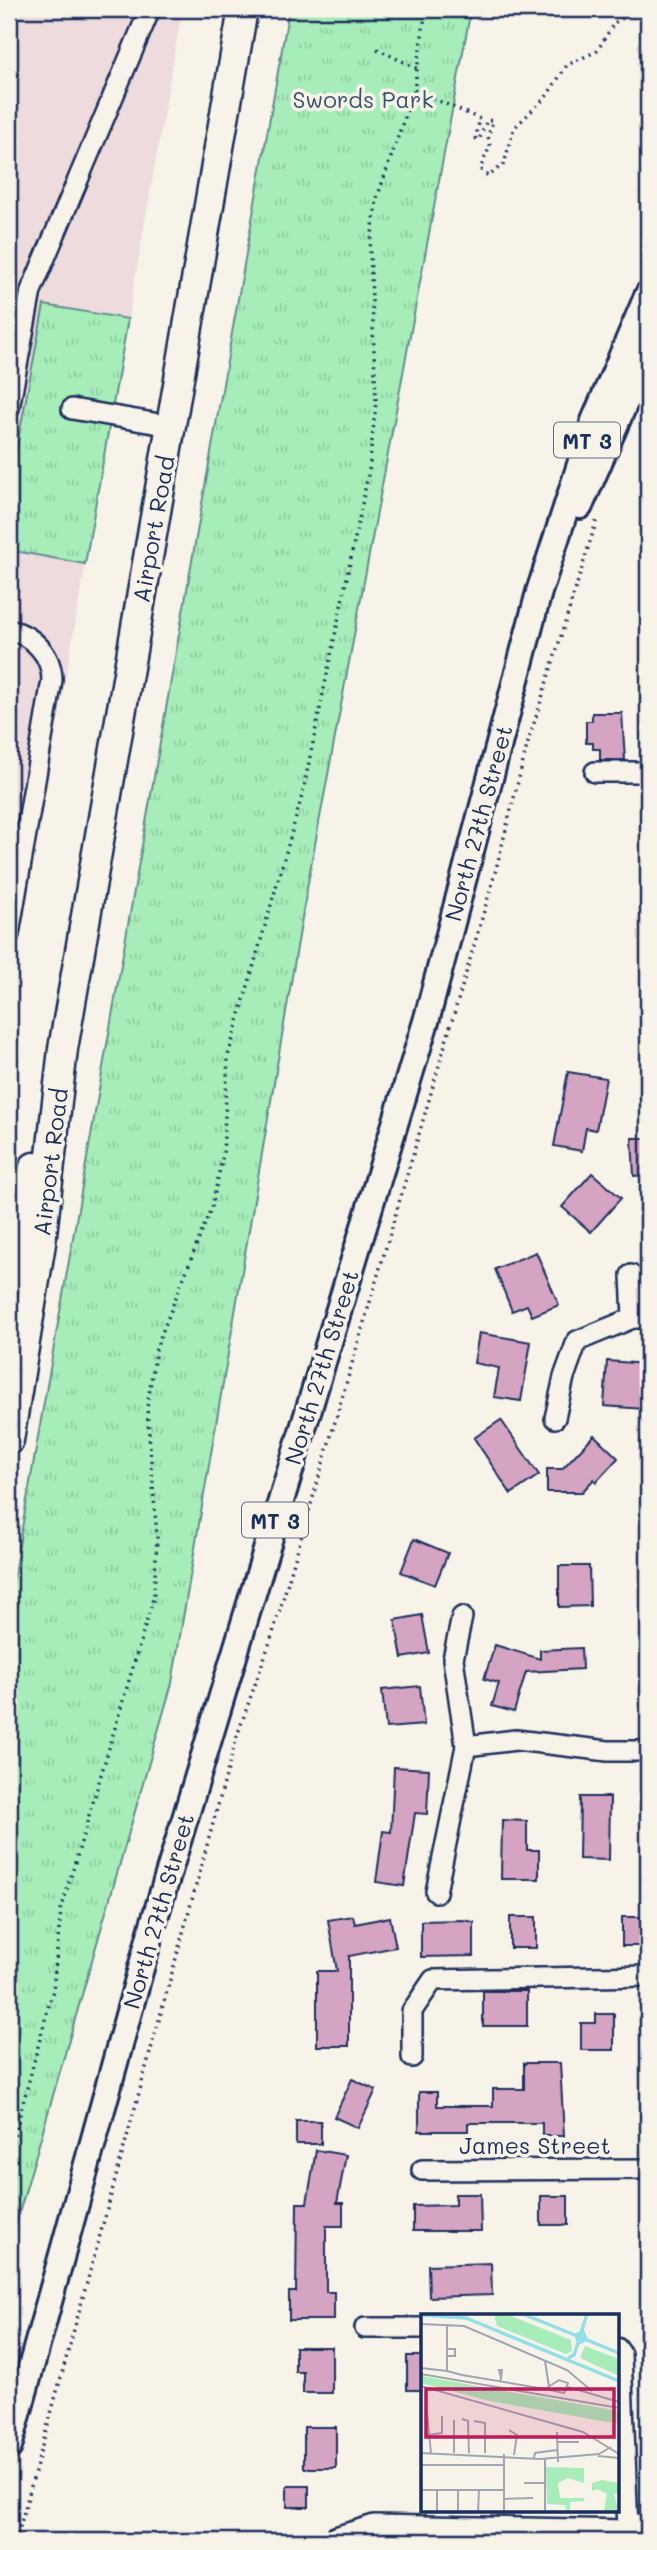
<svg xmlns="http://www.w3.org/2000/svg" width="657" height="2550" font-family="Mali,sans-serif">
  <defs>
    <pattern id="park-tufts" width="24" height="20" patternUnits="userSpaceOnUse" patternTransform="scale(1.75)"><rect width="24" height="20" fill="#a7edb9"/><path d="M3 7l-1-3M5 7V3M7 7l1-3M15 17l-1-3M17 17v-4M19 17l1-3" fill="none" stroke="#8fcca1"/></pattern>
  </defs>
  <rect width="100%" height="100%" fill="#f7f3e8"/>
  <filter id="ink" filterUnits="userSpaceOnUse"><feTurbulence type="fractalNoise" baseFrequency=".0143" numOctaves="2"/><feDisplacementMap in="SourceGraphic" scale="14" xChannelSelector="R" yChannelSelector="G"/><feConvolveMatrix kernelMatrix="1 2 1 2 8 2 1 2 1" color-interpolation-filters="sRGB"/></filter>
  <g filter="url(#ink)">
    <path fill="#eddbdd" d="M9 9H182L9 1004Z"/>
    <g fill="url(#park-tufts)" stroke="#618e8c" stroke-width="2">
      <path d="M289 9H471L310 871 172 1683 9 2248V1602Z"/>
      <path d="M44 305 128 319 85 564 9 550V488Z"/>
    </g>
    <g fill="#d5a4c3" stroke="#1b2f5e" stroke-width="2">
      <path d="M592 713H622L625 760H600V749H593V743H586V721H592Z"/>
      <path d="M568 1072 606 1078 596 1130 586 1128 582 1151 554 1146Z"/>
      <path d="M632 1138H648V1175L634 1176Z"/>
      <path d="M592 1173 621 1198 591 1232 562 1207Z"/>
      <path d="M536 1252 559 1305 532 1316 527 1305 512 1311 495 1269Z"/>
      <path d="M479 1333 531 1342 521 1401 494 1397 499 1368 474 1363Z"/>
      <path d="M607 1361 647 1364 644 1409 604 1406Z"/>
      <path d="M501 1420 539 1475 511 1494 474 1438Z"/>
      <path d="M594 1435 618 1458 596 1482 594 1479 582 1492H547V1469H562Z"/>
      <path d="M414 1539 448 1553 435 1585 401 1572Z"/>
      <path d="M559 1566H589L590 1606 559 1607Z"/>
      <path d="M422 1615 429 1653 402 1658 395 1620Z"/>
      <path d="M495 1645 540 1659V1650L581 1648 582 1669 526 1672 514 1712 492 1706 499 1683 484 1679Z"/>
      <path d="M420 1686 424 1725 386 1728 382 1690Z"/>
      <path d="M394 1767 429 1769 427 1814 415 1813 404 1886 376 1882 383 1831 391 1832Z"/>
      <path d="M580 1797H610L609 1860 579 1859Z"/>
      <path d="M502 1820 527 1821V1850H539V1879H501Z"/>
      <path d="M353 1916 355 1924 390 1917 396 1947 349 1956V2046H317V1971H337L328 1920Z"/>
      <rect x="510" y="1917" width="26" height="31"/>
      <path d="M622 1917H642V1920H648V1946H622Z"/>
      <path d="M463 1920 474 1922V1956L421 1957V1921Z"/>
      <rect x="483" y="1991" width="44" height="35"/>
      <path d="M596 2014H614V2050H581V2023H596Z"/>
      <path d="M524 2063H560L564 2136H542V2123H468V2131H419V2092H437V2106H493V2089H524Z"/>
      <path d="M352 2079 376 2090 358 2128 334 2117Z"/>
      <rect x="296" y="2121" width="25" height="23"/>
      <path d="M316 2150 346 2155 337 2203H343V2226H326V2292H334V2320H289V2292H296L297 2203H307Z"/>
      <path d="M455 2194H480L481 2231H413V2206L455 2205Z"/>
      <rect x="541" y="2196" width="27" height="29"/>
      <path d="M491 2263 492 2295 429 2297 428 2265Z"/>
      <path d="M295 2347H332V2393H303V2372H295Z"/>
      <rect x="407" y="2356" width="16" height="34"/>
      <rect x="304" y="2427" width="32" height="41"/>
      <rect x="287" y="2486" width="22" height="21"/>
    </g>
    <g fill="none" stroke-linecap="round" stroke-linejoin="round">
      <g stroke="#1b2f5e" stroke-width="24">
        <g id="minor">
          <path d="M9 408 31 291 150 9"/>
          <path d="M72 409 171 426"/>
          <path d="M9 630C33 635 52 655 52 680L9 934"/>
          <path d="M595 772H648"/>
          <path d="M631 1275 633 1318"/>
          <path d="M555 1418 564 1377 577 1341 633 1318H648"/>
          <path d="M462 1617 453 1659 466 1746"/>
          <path d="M436 1892 466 1746 516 1740 608 1751H648"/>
          <path d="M412 2057V2011L433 1980 648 1976"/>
          <path d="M422 2170 648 2169"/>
          <path d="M365 2328H422"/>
          <path d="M617 2348 621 2354 628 2530"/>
          <path d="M335 2537 374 2525 628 2530 648 2520"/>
        </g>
      </g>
      <g stroke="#1b2f5e" stroke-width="30">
        <g id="major">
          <path d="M580 506 648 350"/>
          <path d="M9 2447 154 1921 427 1018 539 592 594 421 648 294"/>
        </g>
      </g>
      <g stroke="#1b2f5e" stroke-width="33">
        <g id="highway">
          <path d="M9 1280 34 1167"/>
          <path d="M9 1440 41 1243 63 1049 243 9"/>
        </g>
      </g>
      <g stroke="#1b2f5e" stroke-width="3.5" stroke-dasharray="2 5" stroke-linecap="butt">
        <path d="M377 49 418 69"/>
        <path d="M414 90 480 119 475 138"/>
        <path d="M475 138 479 140 487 120 493 121 488 136 490 146 480 169 488 176 504 164 514 128 546 97 567 65 597 51 614 23 638 9"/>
        <path d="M9 2156 53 1990 61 1910 154 1596 157 1537 147 1408 156 1348 212 1206 223 1155 228 1056 302 796 369 470 376 402 370 248 377 198 414 90 426 9"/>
        <path d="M16 2541 237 1736 272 1636 309 1511 494 877 527 746 597 519"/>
      </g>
      <use href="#minor" stroke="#f7f3e8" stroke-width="19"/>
      <use href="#major" stroke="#f7f3e8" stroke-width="24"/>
      <use href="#highway" stroke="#f7f3e8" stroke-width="28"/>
    </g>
  </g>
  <g text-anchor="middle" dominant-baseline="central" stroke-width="7" stroke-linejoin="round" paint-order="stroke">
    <g fill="#f7f3e8" stroke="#5d6a87" stroke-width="2">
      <rect x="554" y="422.5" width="66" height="35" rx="5"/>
      <rect x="242" y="1502.5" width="66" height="35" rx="5"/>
    </g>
    <g font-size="21" font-weight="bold" fill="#1b2f5e">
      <text x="587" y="440">MT 3</text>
      <text x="275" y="1520">MT 3</text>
    </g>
    <g font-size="23" fill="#375570" stroke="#f7f3e8">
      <text x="363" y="99">Swords Park</text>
    </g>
    <g font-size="23" fill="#1b2f5e" stroke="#f7f3e8">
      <text transform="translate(153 529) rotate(-80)">Airport Road</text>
      <text transform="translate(478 823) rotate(-75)">North 27th Street</text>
      <text transform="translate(50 1162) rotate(-83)">Airport Road</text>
      <text transform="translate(321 1367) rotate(-73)">North 27th Street</text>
      <text transform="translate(158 1911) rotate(-74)">North 27th Street</text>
      <text x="535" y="2145">James Street</text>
    </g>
  </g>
  <g transform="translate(421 2314)">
    <rect width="198" height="198" fill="#f7f3e8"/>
    <path d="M73 0H85L150 26 151 37 145 40 76 12ZM164 32 198 45V62L159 44ZM125 153 163 154V169L147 164 137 169 139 184H163V187L149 188V197L159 198H146L144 191 126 190ZM181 166 198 169V179L193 180 198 198H183L186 180 176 175 171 177V169Z" fill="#a7edb9"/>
    <path d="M0 62 198 97V110L69 87 0 69Z" fill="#a7edb9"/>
    <path fill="none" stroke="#8fe0e8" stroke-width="3.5" d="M102 0 198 39M0 1 45 4 198 67M162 18 165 25 158 29 155 21ZM147 44 153 41 166 0"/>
    <path fill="none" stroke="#9fa5b1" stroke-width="2" d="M0 10 43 12 146 56 171 77M26 12V57M26 42H34V35H26M124 47 128 73M0 54 26 57 41 61 124 75 143 79 147 69 138 66 124 75M0 60 198 94M79 68 80 64 81 56H78L80 64M0 72 162 118 198 140M147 73 198 88M6 99 10 139M41 105 47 107 48 139M33 106V139M53 107 64 109V139M88 116 96 121 93 141M136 118 137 148M6 121 21 119V102M136 128H158M0 139 119 145 178 140 190 133M177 142 198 144M113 144 114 139 136 136M124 145V198M0 151H83M103 169H124M0 176H83M83 185 112 184M16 198V176M37 198V176M57 198 58 176M83 198V140"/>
    <path fill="#c2185b" fill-opacity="0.15" stroke="#c2185b" stroke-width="3.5" d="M5 75H193V123H5Z"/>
    <rect width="198" height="198" fill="none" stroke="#1b2f5e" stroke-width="3.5"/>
  </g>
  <rect width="657" height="2550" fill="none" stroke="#f7f3e8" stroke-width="35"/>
  <rect x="18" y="18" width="622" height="2515" fill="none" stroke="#1b2f5e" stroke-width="2.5" filter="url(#ink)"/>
</svg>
